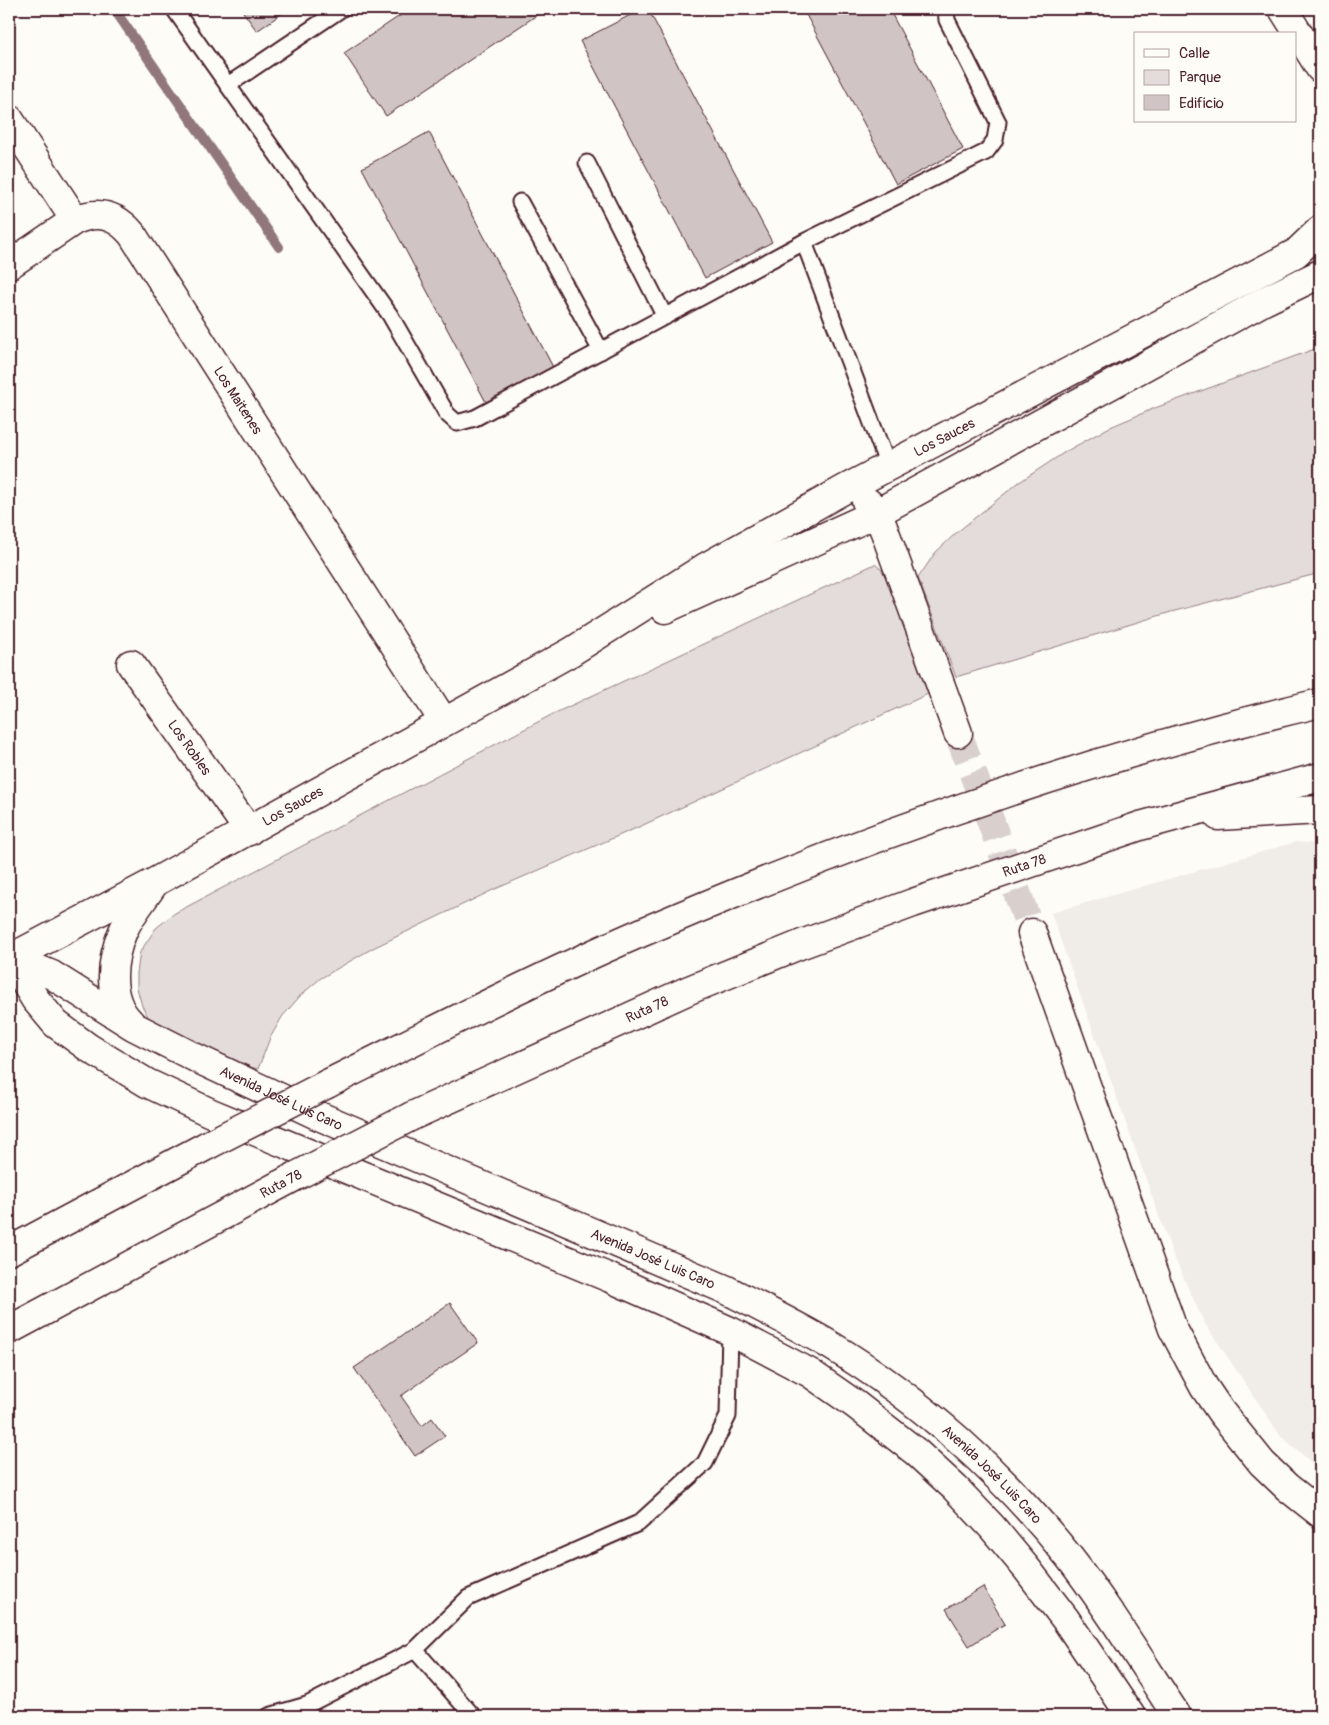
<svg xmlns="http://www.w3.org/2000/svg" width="1329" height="1725" font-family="Pangolin,sans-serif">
  <rect width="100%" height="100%" fill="#fdfcf7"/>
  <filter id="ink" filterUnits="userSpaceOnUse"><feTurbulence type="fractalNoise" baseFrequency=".02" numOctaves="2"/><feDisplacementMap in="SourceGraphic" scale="10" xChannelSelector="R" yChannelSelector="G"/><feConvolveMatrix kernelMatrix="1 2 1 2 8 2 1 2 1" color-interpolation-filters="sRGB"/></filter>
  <g filter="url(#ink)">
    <path fill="#f0ece8" d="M1296 842 1320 844V1470L1280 1435 1204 1322 1173 1255 1051 913Z"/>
    <g fill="#e3dcda" stroke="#967e82">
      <path d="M1320 347V573L1171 612 956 677 918 578 935 553 956 533 1018 483 1065 452 1108 428 1155 408Z"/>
      <path d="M875 564 882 570 889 585 928 694 641 826 493 890 373 948 321 978 301 995 282 1017 270 1038 258 1069 192 1051 150 1020 142 1006 137 988V973L140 952 156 928 175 913 555 713Z"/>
    </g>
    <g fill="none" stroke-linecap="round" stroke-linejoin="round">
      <path stroke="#91777b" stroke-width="10" d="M114 9 279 247"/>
    </g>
    <g fill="#d0c5c4" stroke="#4a1f2b">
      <path d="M241 9H288L257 31Z"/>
      <path d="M410 9H546L386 116 344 53Z"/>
      <path d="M642 9H648L772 242 705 278 580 41Z"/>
      <path d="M803 9H889L963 149 896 184Z"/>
      <path d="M429 132 554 369 487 404 362 168Z"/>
      <path d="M450 1303 478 1343 401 1396 422 1426 432 1418 445 1436 415 1456 354 1368Z"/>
      <path d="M983 1587 1005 1624 969 1646 946 1609Z"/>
    </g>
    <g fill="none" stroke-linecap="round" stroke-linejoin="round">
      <path stroke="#d9d0ce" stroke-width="28" stroke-dasharray="28 14" stroke-linecap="butt" d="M958 733 1032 933"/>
      <g stroke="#4a1f2b" stroke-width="19">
        <g id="service">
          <path d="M174 9 390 315 447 414 457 423 475 418 804 242 986 152 995 140 998 122 947 20 946 9"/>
          <path d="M228 85 341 9"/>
          <path d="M587 163 665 317"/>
          <path d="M520 202 601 351"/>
          <path d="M804 242 888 466"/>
          <path d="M415 1650 473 1716"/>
          <path d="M269 1716 307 1705 415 1650 468 1598 639 1523 705 1463 728 1416 730 1331"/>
        </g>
      </g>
      <g stroke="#4a1f2b" stroke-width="31">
        <g id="minor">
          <path d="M9 119 75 220"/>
          <path id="s1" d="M9 265 75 220C99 210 116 215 132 234L444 722"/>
          <path id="s2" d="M131 664 249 831"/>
        </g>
      </g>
      <g stroke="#4a1f2b" stroke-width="31">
        <g id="primary">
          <path d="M1283 9 1320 68"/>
          <path d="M866 501C876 508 880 520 885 532L958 733"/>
          <path d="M665 609 877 513 1264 301 1320 274"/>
          <path d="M1032 933 1173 1329 1204 1387 1221 1412 1262 1463 1287 1487 1320 1513"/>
          <path d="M9 956 35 999 56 1024 89 1048 147 1083 211 1113 610 1278 730 1331 810 1373 856 1405 916 1452 955 1488 992 1527 1027 1569 1066 1620 1131 1716"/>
          <path id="s3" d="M11 958 155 882 571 652 704 568 845 489 1296 253 1320 230"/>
          <path id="s4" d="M11 958 52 975 133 1026 196 1058 319 1116 727 1290C762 1308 796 1325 830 1345 921 1400 1003 1474 1069 1557 1108 1607 1142 1663 1177 1716"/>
          <path d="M130 1022C106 998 111 960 123 931 130 915 143 900 153 885"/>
        </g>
      </g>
      <g stroke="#4a1f2b" stroke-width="31">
        <g id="motorway">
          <path d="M1218 816 1320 810"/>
          <path d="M327 1084C428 1034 528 982 631 937 853 841 1085 758 1320 703"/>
          <path id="s5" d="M412 1116 689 990 802 944 913 903 1140 826 1320 777"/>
          <path d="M9 1251 208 1145"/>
          <path d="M9 1330 298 1175"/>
        </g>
      </g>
      <use href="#service" stroke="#fdfcf7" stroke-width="15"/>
      <use href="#minor" stroke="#fdfcf7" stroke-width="28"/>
      <use href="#primary" stroke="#fdfcf7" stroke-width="28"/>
      <use href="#motorway" stroke="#fdfcf7" stroke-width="28"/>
      <g stroke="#4a1f2b" stroke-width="31" stroke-linecap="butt">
        <g id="motorway-bridge">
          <path d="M208 1145 327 1084"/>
          <path d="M298 1175 412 1116"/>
        </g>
      </g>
      <use href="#motorway-bridge" stroke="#fdfcf7" stroke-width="28"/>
    </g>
  </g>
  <g text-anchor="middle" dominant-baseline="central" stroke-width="4" stroke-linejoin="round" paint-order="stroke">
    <g font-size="14" fill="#4a1f2b" stroke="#fdfcf7">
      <text stroke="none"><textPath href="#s1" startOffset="341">Los Maitenes</textPath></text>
      <text stroke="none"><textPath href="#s3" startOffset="1069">Los Sauces</textPath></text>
      <text stroke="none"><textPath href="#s2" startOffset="102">Los Robles</textPath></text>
      <text stroke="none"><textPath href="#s3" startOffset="320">Los Sauces</textPath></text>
      <text stroke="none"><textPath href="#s5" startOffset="662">Ruta 78</textPath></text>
      <text stroke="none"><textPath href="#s5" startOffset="258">Ruta 78</textPath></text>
      <text stroke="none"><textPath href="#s4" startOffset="305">Avenida José Luis Caro</textPath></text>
      <text transform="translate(281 1184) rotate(-28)">Ruta 78</text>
      <text stroke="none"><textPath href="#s4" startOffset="710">Avenida José Luis Caro</textPath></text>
      <text stroke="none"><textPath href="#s4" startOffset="1115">Avenida José Luis Caro</textPath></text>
    </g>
  </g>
  <rect width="1329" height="1725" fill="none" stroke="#fdfcf7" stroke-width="30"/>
  <rect x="15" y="15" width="1299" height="1695" fill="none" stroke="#4a1f2b" stroke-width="2" filter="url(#ink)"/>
  <rect x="1134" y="32" width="162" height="90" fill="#fdfcf7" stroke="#b5a4a5"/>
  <rect x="1144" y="49" width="25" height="8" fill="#fdfcf7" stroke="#b5a4a5"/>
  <text x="1179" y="58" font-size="15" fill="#4a1f2b">Calle</text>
  <rect x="1144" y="70" width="25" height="15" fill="#e3dcda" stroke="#b5a4a5"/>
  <text x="1179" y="82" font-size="15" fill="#4a1f2b">Parque</text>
  <rect x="1144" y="95" width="25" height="15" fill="#d0c5c4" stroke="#b5a4a5"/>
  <text x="1179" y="108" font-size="15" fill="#4a1f2b">Edificio</text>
</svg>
